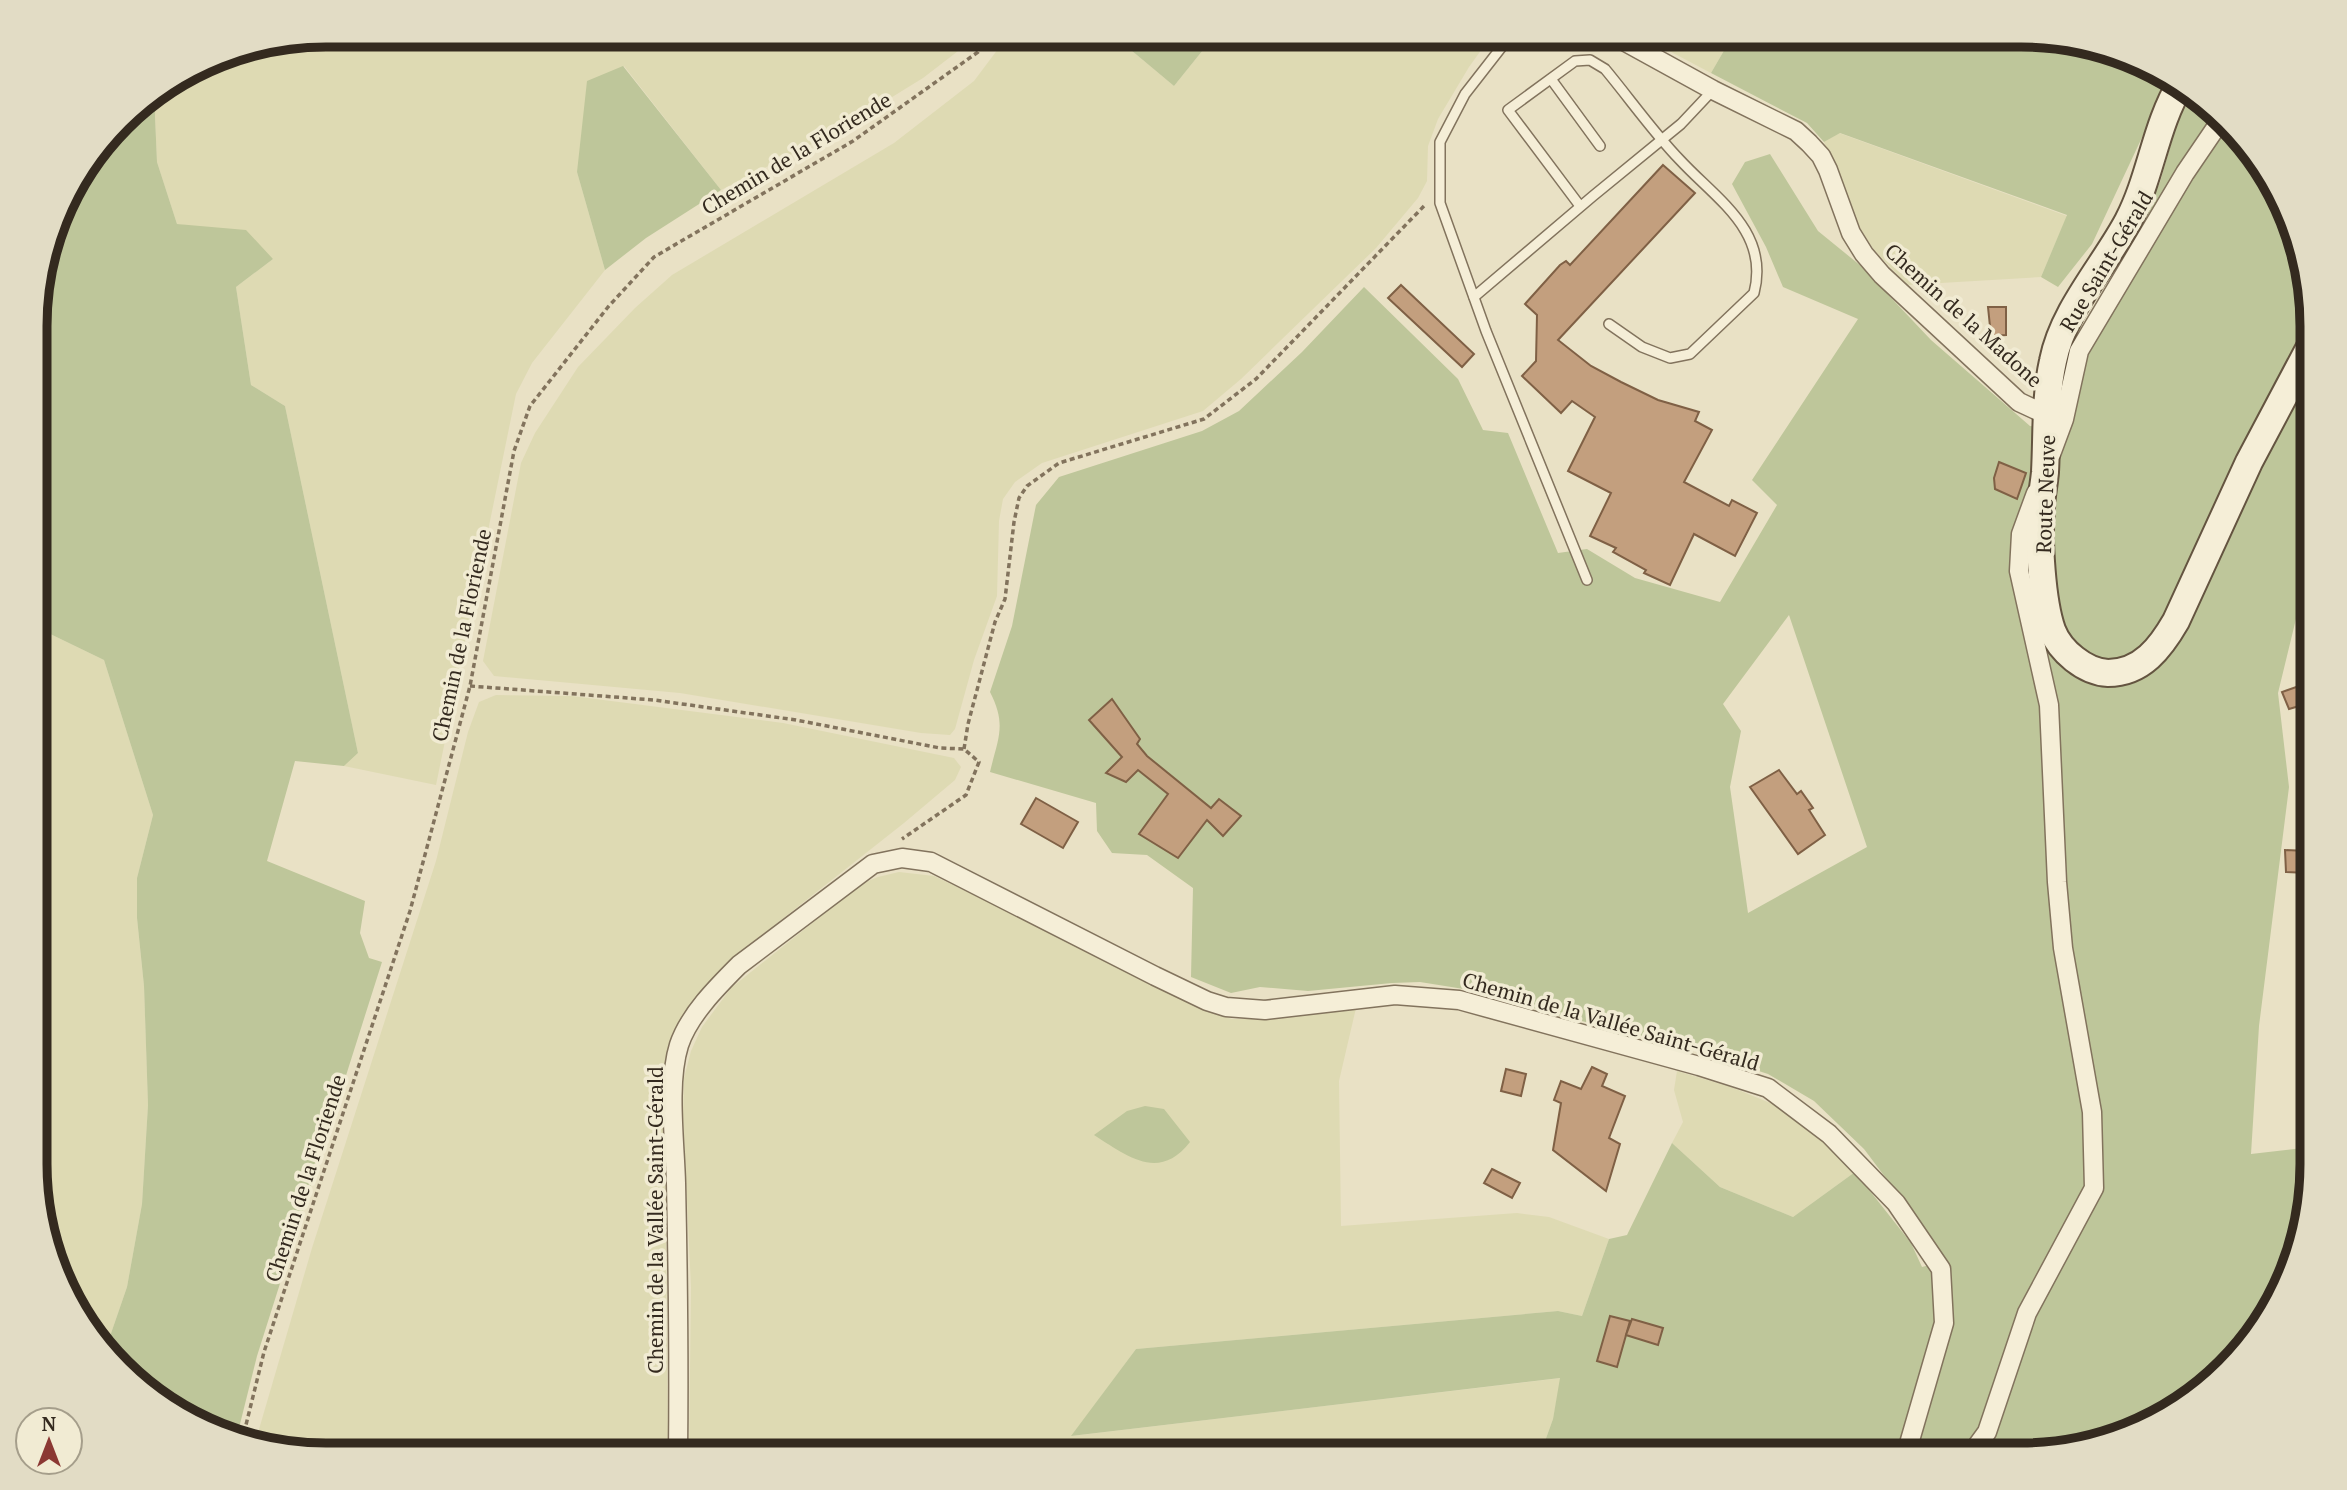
<svg xmlns="http://www.w3.org/2000/svg" width="2347" height="1490" font-family="'PT Serif',serif">
  <rect width="100%" height="100%" fill="#e9e1c5"/>
  <g fill="#dedab3">
    <path d="M326 35H975L962 48 923 78 837 131 721 190 624 66 577 172 605 270 532 363 516 394 436 785 344 766 358 753 285 406 251 385 236 287 273 259 204 228 177 224 157 162 155 116 156 94 215 57Z"/>
    <path d="M1005 35H1113L1174 86 1215 35H1492L1469 67 1438 119 1428 146 1427 181 1418 198 1376 248 1241 379 1203 411 1042 463 1015 482 1003 499 999 521 997 596 974 660 955 729 950 735 921 733 680 693 494 676 483 661 521 463 535 433 578 367 635 308 672 275 894 143 974 81 1001 45Z"/>
    <path d="M1639 35H1733L1711 73Z"/>
    <path d="M1839 133 2067 216 2041 277 1907 285 1874 250 1856 222 1824 142Z"/>
    <path d="M37 618 42 630 104 660 153 815 137 878V918L144 986 148 1105 142 1204 127 1287 107 1345 74 1310 37 1201Z"/>
    <path d="M496 695 572 696 783 723 954 758 961 767 955 780 904 823 743 950 703 989 687 1010 672 1040 665 1123 668 1455H326L255 1443 312 1248 436 861 468 732 479 702Z"/>
    <path d="M899 872 934 876 1066 939 1193 1005 1232 1019H1260L1356 1008 1339 1081 1341 1226 1517 1213 1549 1217 1609 1239 1582 1316 1558 1311 1136 1349 1072 1436 1561 1378 1553 1419 1540 1455H689L691 1287 683 1114 684 1078 691 1051 702 1027 731 988 861 884 878 877Z"/>
    <path d="M1677 1071 1731 1087 1780 1107 1808 1126 1855 1172 1793 1217 1720 1187 1672 1143 1683 1122 1674 1090Z"/>
  </g>
  <g fill="#bec69a" fill-rule="evenodd">
    <path d="M1113 35H1215L1174 86Z"/>
    <path d="M1733 35H2021L2114 50 2166 76 2145 131 2092 244 2058 287 2041 277 2067 215 1840 133 1824 142 1807 123 1711 73Z"/>
    <path d="M623 66 721 190 646 238 605 270 577 172 587 81Z"/>
    <path d="M156 94 155 116 157 162 177 224 246 230 273 259 236 287 251 385 285 406 358 753 344 766 295 761 267 861 365 901 360 933 369 958 382 962 257 1356 236 1440 165 1406 107 1345 127 1287 142 1204 148 1105 144 986 137 918V878L153 815 104 660 42 630 37 618V289L65 197 134 108Z"/>
    <path d="M2192 94 2273 181 2311 308V557L2278 693 2289 787 2259 1026 2251 1154 2311 1147V1182L2297 1257 2263 1325 2167 1416 2039 1454 1540 1455 1553 1419 1560 1378 1071 1436 1136 1349 1558 1311 1582 1316 1609 1239 1627 1235 1672 1143 1720 1187 1793 1217 1855 1172 1911 1243 1922 1267 1941 1262 1919 1222 1864 1149 1814 1101 1768 1074 1685 1047 1558 1015 1470 990 1420 982 1392 983 1308 991 1260 987 1231 993 1191 977 1193 888 1147 855 1112 853 1097 831 1096 803 990 772C998 738 1007 725 990 692L1012 626 1036 505 1059 477 1202 431 1239 411 1302 352 1364 287 1458 379 1483 430 1508 433 1558 553 1587 549 1635 578 1720 602 1777 505 1752 480 1858 319 1783 287 1766 247 1732 184 1745 162 1770 154 1818 231 1861 266 1931 340 2030 426 2066 430 2089 319 2144 218 2160 182 2180 113ZM1789 615 1867 847 1748 913 1730 787 1741 731 1723 704Z"/>
    <path d="M1145 1106 1164 1109 1190 1142C1159 1182 1127 1156 1094 1135L1127 1111Z"/>
  </g>
  <g fill="#c39f7e" stroke="#7f6045" stroke-width="2">
    <path d="M1663 165 1695 193 1558 340 1591 366 1621 382 1658 400 1699 412 1695 421 1712 430 1684 482 1729 506 1732 500 1757 513 1735 556 1694 534 1670 585 1644 573 1646 570 1613 552 1616 548 1590 536 1611 493 1568 471 1595 417 1572 401 1561 413 1522 376 1536 361 1537 315 1525 304 1560 265 1566 261 1570 265Z"/>
    <path d="M1401 285 1474 354 1462 367 1388 298Z"/>
    <path d="M1988 307H2006V335L1991 336Z"/>
    <path d="M1999 462 2026 473 2017 499 1995 489 1994 478Z"/>
    <path d="M2299 686 2306 704 2289 709 2282 692Z"/>
    <path d="M1112 699 1140 739 1137 744 1147 756 1211 808 1219 799 1241 816 1223 836 1207 820 1178 858 1139 834 1168 794 1138 770 1126 782 1106 773 1122 757 1089 720Z"/>
    <path d="M1779 770 1797 794 1801 791 1813 808 1809 810 1825 835 1798 854 1750 787Z"/>
    <path d="M1036 798 1078 822 1063 848 1021 824Z"/>
    <path d="M2285 850 2307 851V873L2286 872Z"/>
    <path d="M1592 1067 1607 1074 1602 1086 1625 1096 1609 1138 1620 1144 1606 1191 1553 1150 1561 1103 1554 1100 1561 1081 1581 1089Z"/>
    <path d="M1506 1069 1526 1074 1521 1096 1501 1091Z"/>
    <path d="M1492 1169 1520 1183 1512 1198 1484 1183Z"/>
    <path d="M1610 1316 1630 1321 1617 1367 1597 1361Z"/>
    <path d="M1632 1319 1663 1328 1658 1345 1626 1335Z"/>
  </g>
  <g fill="none" stroke-linecap="round" stroke-linejoin="round">
    <g stroke="#82735d" stroke-width="12">
      <g id="lane">
        <path d="M1511 35 1465 94 1440 142V203L1486 331 1587 580"/>
        <path d="M1551 79 1600 146"/>
        <path d="M1580 206 1508 110 1575 61 1590 60 1605 69C1630 99 1653 132 1680 160 1716 199 1770 231 1754 293L1690 354 1670 358 1642 347 1609 324"/>
        <path d="M1474 297 1593 196 1681 124 1713 90"/>
      </g>
    </g>
    <g stroke="#82735d" stroke-width="21">
      <g id="street">
        <path d="M1613 35 1713 90 1796 131 1809 143 1821 156 1828 170 1851 233 1864 254 1882 275 2019 402 2047 415"/>
        <path d="M2051 454 2064 419 2079 351 2185 173 2219 123"/>
        <path d="M1971 1454 1987 1432 2027 1313 2094 1188 2092 1112 2063 948 2057 882 2049 705 2019 571 2021 534 2036 493"/>
        <path d="M678 1455C679 1364 678 1274 676 1183 675 1143 667 1083 679 1045 689 1015 717 987 739 965L873 864 902 858 931 862 1155 976 1207 1001 1226 1007 1265 1010 1395 995 1459 1000 1699 1066 1768 1088 1829 1134 1896 1203 1941 1269 1944 1323 1906 1454"/>
      </g>
    </g>
    <g stroke="#645440" stroke-width="30">
      <path id="secondary" d="M2181 83C2155 126 2151 177 2128 221 2104 266 2063 310 2053 361 2045 397 2047 435 2045 472 2044 484 2041 497 2041 509 2038 539 2042 602 2052 630 2060 651 2085 672 2108 673 2142 673 2161 647 2176 621L2249 462 2311 345"/>
    </g>
    <g stroke="#82735d" stroke-width="3.5" stroke-dasharray="5 3.5" stroke-linecap="butt">
      <path d="M470 686 654 700 796 720 940 748 964 749 979 762 966 795 902 839"/>
      <path d="M964 749 968 724 995 622 1005 599 1014 522 1019 498 1027 486 1059 463 1204 419 1256 379 1425 205"/>
      <path d="M242 1441 264 1352 410 911 470 686 514 451 530 406 608 307 654 257 853 141 978 52 989 35"/>
    </g>
    <use href="#lane" stroke="#f5eed7" stroke-width="9"/>
    <use href="#street" stroke="#f5eed7" stroke-width="18"/>
    <use href="#secondary" stroke="#f5eed7" stroke-width="26"/>
  </g>
  <g text-anchor="middle" dominant-baseline="central" stroke-width="7" stroke-linejoin="round" paint-order="stroke">
    <g font-size="21" fill="#342a1f" stroke="#f1ebd3">
      <text transform="translate(796 153) rotate(-31)">Chemin de la Floriende</text>
      <text transform="translate(2106 261) rotate(-59)">Rue Saint-Gérald</text>
      <text transform="translate(1964 315) rotate(42)">Chemin de la Madone</text>
      <text transform="translate(2045 494) rotate(-88)">Route Neuve</text>
      <text transform="translate(461 635) rotate(-78)">Chemin de la Floriende</text>
      <text transform="translate(1611 1021) rotate(16)">Chemin de la Vallée Saint-Gérald</text>
      <text transform="translate(305 1178) rotate(-72)">Chemin de la Floriende</text>
      <text transform="translate(655 1220) rotate(-90)">Chemin de la Vallée Saint-Gérald</text>
    </g>
  </g>
  <path d="M0 0H2347V1490H0ZM326 47H2021A279 279 0 0 1 2300 326V1164A279 279 0 0 1 2021 1443H326A279 279 0 0 1 47 1164V326A279 279 0 0 1 326 47Z" fill="#e2dcc5" fill-rule="evenodd"/>
  <path fill="none" stroke="#342a1f" stroke-width="9" d="M326 47H2021A279 279 0 0 1 2300 326V1164A279 279 0 0 1 2021 1443H326A279 279 0 0 1 47 1164V326A279 279 0 0 1 326 47Z"/>
  <g transform="translate(49 1441)"><circle r="33" fill="#f1ebd3" stroke="#a59e8b" stroke-width="2"/>
  <path d="M0-5L12 26L0 18L-12 26Z" fill="#8b3833"/>
  <text y="-10" font-size="19" font-weight="bold" text-anchor="middle" fill="#342a1f">N</text>
  </g>
</svg>
